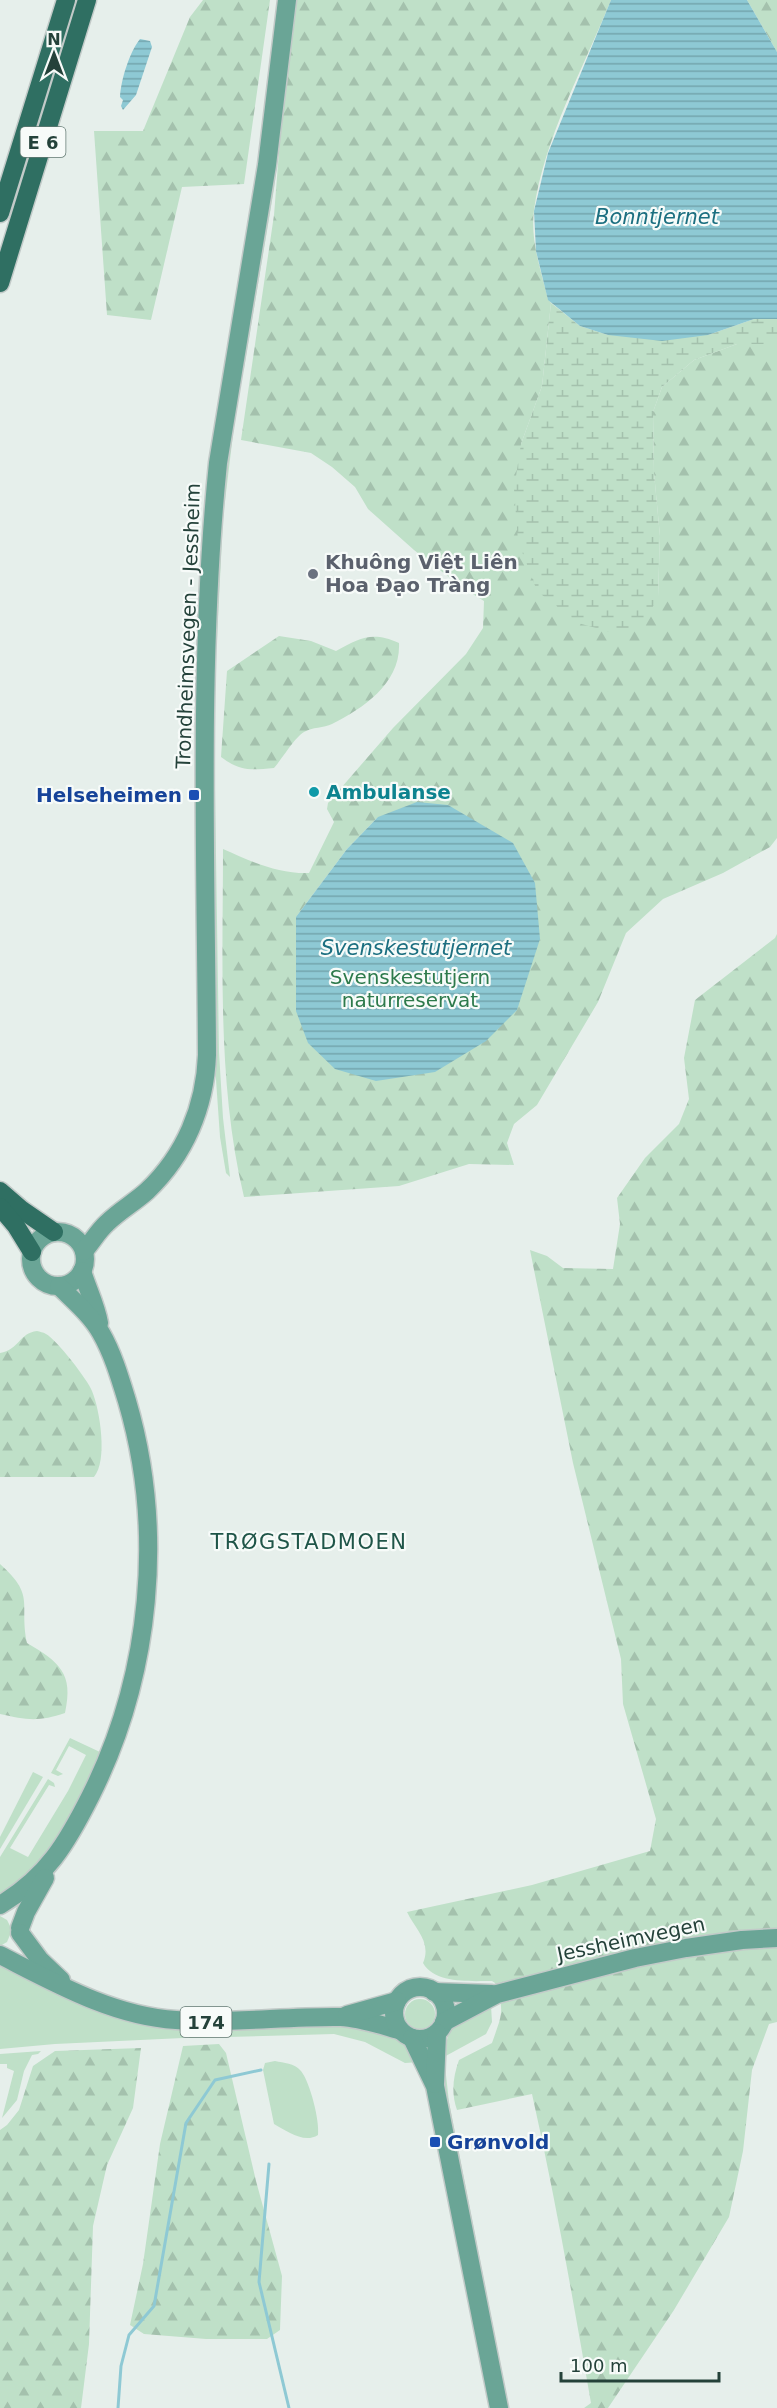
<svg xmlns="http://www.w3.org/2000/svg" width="777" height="2408" font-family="'DejaVu Sans',sans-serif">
  <defs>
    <pattern id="forest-firs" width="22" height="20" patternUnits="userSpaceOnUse" patternTransform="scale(1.5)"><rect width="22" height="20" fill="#bfe0c8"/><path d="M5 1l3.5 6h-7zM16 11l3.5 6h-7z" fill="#a4c1ad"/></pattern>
    <pattern id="wetland-marsh" width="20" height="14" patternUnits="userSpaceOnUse" patternTransform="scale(1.5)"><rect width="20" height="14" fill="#bfe0c8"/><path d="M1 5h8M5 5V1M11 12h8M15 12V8" fill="none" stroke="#a4c1ad"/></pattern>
    <pattern id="water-rules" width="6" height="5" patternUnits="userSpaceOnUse" patternTransform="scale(1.5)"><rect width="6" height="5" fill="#8ec9d4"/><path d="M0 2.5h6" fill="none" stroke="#74a5ad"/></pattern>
  </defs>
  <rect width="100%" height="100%" fill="#e6efeb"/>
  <g fill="#bfe0c8">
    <path d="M287 49 280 141 274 189 244 368 241 372Z"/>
    <path d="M238 393 223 518 217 640 214 621 219 506Z"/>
    <path d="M214 723 219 1052 223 1118 230 1177 226 1173 220 1137 214 1051 212 725Z"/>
    <path d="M70 1738 100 1752C86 1783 59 1849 35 1871 24 1880 11 1887 0 1895V1857L48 1779 54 1783 55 1787 49 1785 10 1848 28 1857 68 1791 86 1755 69 1746 56 1770 63 1774 58 1776 51 1773Z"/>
    <path d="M33 1772 43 1777 0 1849V1837Z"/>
    <path d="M0 1916 7 1920 12 1930 7 1942 0 1946Z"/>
    <path d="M0 1967 7 1968 188 2029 183 2038 55 2044 0 2049Z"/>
    <circle cx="420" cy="2014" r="15"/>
    <path d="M491 2006 492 2022 486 2034 442 2058 450 2029Z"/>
    <path d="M351 2025C383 2034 399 2033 419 2062L405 2063 365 2042 334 2034 189 2038 194 2030Z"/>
    <path d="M41 2051 38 2054 32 2055 24 2071 17 2100 2 2118 14 2071 7 2068V2064H0V2054Z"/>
    <path d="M275 2061C284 2063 294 2063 301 2071 310 2082 320 2121 318 2135 304 2144 287 2131 274 2124L263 2070 265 2063Z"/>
    <path d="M445 2066 449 2102 509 2408H505L443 2093Z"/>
  </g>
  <g fill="url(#forest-firs)" fill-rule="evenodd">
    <path d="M203 0H270L244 184 182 187 151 320 107 315 94 131H143L190 17Z"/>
    <path d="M291 0H611C584 67 544 138 534 210 530 240 541 271 548 299L551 303 542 386 521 444 658 596 660 536 654 473 653 412 662 387 694 360 737 344H777V838L770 847 723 873 663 899 626 933 598 1002 537 1105 514 1124 507 1143 514 1165 469 1164 399 1186 244 1197C217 1084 223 965 223 849 250 861 278 874 309 873L334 822 327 809 328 803 393 728 466 654 483 628 484 601 463 588 414 550 368 509 355 487 332 467 311 453 241 440 274 215ZM378 817 296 917 347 849Z"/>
    <path d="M747 0H777V52Z"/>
    <path d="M279 636 311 641 336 651C360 638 372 631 399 643 401 683 364 708 332 724 324 728 312 727 304 732 295 737 282 759 274 768 251 770 241 772 221 757L227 671Z"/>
    <path d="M777 934V2022L769 2024 752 2070 743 2151 729 2217 674 2310 608 2408H584L591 2403C573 2300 555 2196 532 2094L457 2110C451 2093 453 2077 459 2060L492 2043C502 2014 505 2012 495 1983L492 1981C471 1981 435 1984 423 1963 432 1942 415 1929 407 1912L532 1885 650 1851 656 1819 623 1704 621 1659 573 1463 530 1250 547 1256 563 1268 613 1269 620 1224 617 1198 645 1158 679 1124 689 1099 684 1058 695 1000 775 938Z"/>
    <path d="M37 1331C40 1332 43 1332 46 1334 56 1339 88 1380 92 1391 100 1410 108 1461 94 1477H0V1353C19 1350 19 1333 37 1331Z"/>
    <path d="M0 1564C36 1596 19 1603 27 1643 59 1662 74 1673 65 1713 39 1722 26 1720 0 1714Z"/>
    <path d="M219 2044 226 2053 256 2181 282 2276 280 2330 267 2339H206L144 2334 130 2325 143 2264 160 2144 183 2046Z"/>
    <path d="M141 2048 133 2108 107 2165 93 2226 89 2344 81 2408H0V2130L7 2125 19 2110 33 2066 55 2051Z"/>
  </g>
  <path fill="url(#wetland-marsh)" d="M551 303 580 326 608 335H708L754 319H777V344H737L694 360 662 387 653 412 654 473 660 536 658 596 645 623 614 633 578 623 537 591 518 541 514 489 521 444 542 386Z"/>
  <g fill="url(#water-rules)">
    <path d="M611 0H747L777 52V319H754L708 335 662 341 608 335 580 326 548 300 536 251 534 211 548 153Z"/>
    <path d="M140 39 150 41 152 47 136 95 123 110 121 106 123 100 120 97C121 80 129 53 140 39Z"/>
    <path d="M417 802 448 805 513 843 535 883 540 939 517 1010 486 1041 435 1072 376 1081 335 1069 308 1043 296 1011V917L347 849 378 817Z"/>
  </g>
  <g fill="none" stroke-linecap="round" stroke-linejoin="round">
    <g stroke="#8ec9d4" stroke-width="3">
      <path d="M269 2164 259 2282 289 2408"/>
      <path d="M118 2408 121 2366 129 2335 154 2306 186 2123 215 2080 261 2070"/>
    </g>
    <g stroke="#c2cac8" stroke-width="21">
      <g id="major">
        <circle cx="58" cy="1259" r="27"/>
        <path d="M84 1251C92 1242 98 1231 107 1223 119 1211 135 1202 147 1191 185 1155 205 1107 207 1055 206 858 198 659 218 463L267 165 287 0"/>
        <path d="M82 1271C87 1288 96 1305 99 1323"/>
        <path d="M0 1905C47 1877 67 1843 91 1795 151 1675 165 1530 127 1401 120 1378 113 1354 101 1333 91 1315 73 1300 59 1286"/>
        <path d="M20 1928 26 1912 45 1878"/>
        <path d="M20 1933 40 1960 61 1980"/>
        <path d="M0 1955C55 1983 113 2016 176 2020 231 2024 286 2016 341 2017 360 2018 381 2025 399 2030"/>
        <circle cx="420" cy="2013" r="26"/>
        <path d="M434 1992 492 1994"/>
        <path d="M347 2015 397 2001"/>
        <path d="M444 2022 497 1994 635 1958 686 1948 742 1940 777 1938"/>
        <path d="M412 2038 435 2086 499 2408"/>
        <path d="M435 2084 437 2033"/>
      </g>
    </g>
    <g stroke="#c2cac8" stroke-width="21">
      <g id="highway">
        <path d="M0 213 66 0"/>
        <path d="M0 283 87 0"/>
        <path d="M0 1191 22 1210 54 1232"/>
        <path d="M0 1207 16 1226 32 1252"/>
      </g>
    </g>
    <use href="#major" stroke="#6aa596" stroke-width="18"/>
    <use href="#highway" stroke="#2f6f62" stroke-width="18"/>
  </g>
  <circle fill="#6b7280" stroke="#f7fbf9" stroke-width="2" cx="313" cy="574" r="6"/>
  <circle fill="#0f9aa8" stroke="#f7fbf9" stroke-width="2" cx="314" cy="792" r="6"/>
  <g fill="#1a4fb4" stroke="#f7fbf9" stroke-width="2">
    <rect x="188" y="789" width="12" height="12" rx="3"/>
    <rect x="429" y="2136" width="12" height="12" rx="3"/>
  </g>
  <g text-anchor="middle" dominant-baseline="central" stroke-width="4.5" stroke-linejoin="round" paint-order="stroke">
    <g fill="#f7fbf9" stroke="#637a73" stroke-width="1.5">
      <rect x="20.5" y="127" width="45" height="30" rx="4.5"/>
      <rect x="180.5" y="2007" width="51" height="30" rx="4.5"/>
    </g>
    <g font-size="18" font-weight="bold" fill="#24423a">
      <text x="43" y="142">E 6</text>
      <text x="206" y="2022">174</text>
    </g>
    <g font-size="20" font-weight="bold" fill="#5b616d" stroke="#f7fbf9" text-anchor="start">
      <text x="325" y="562">Khuông Việt Liên<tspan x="325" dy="23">Hoa Đạo Tràng</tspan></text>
    </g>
    <g font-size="20" fill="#24423a" stroke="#f7fbf9">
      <text transform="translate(188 626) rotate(-88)">Trondheimsvegen - Jessheim</text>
      <text transform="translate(631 1939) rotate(-12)">Jessheimvegen</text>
    </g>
    <g font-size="20" font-weight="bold" fill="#0d838f" stroke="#f7fbf9" text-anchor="start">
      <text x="326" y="792">Ambulanse</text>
    </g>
    <g font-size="20" font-weight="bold" fill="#164399" stroke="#f7fbf9" text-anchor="end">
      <text x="182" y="795">Helseheimen</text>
      <text x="447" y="2142" text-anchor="start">Grønvold</text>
    </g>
    <g font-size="20" fill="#2d7a4b" stroke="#f7fbf9">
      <text x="410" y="977">Svenskestutjern<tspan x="410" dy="23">naturreservat</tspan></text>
    </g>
    <g font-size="21" font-style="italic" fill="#1c6f80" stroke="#f7fbf9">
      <text x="657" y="217">Bonntjernet</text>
      <text x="416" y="948">Svenskestutjernet</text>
    </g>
    <g font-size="21" letter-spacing="1.5" fill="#1f5548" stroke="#f7fbf9">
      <text x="309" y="1542">TRØGSTADMOEN</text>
    </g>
  </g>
  <g transform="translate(54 54)" stroke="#f7fbf9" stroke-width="4.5" paint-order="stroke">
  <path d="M0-4.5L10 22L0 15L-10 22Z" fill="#24423a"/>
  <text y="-9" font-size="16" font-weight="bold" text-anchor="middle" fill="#24423a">N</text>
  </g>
  <path d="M561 2372v9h158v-9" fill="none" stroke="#24423a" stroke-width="3"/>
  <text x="570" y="2372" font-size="18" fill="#24423a" stroke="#f7fbf9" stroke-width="4.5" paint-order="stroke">100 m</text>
</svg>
